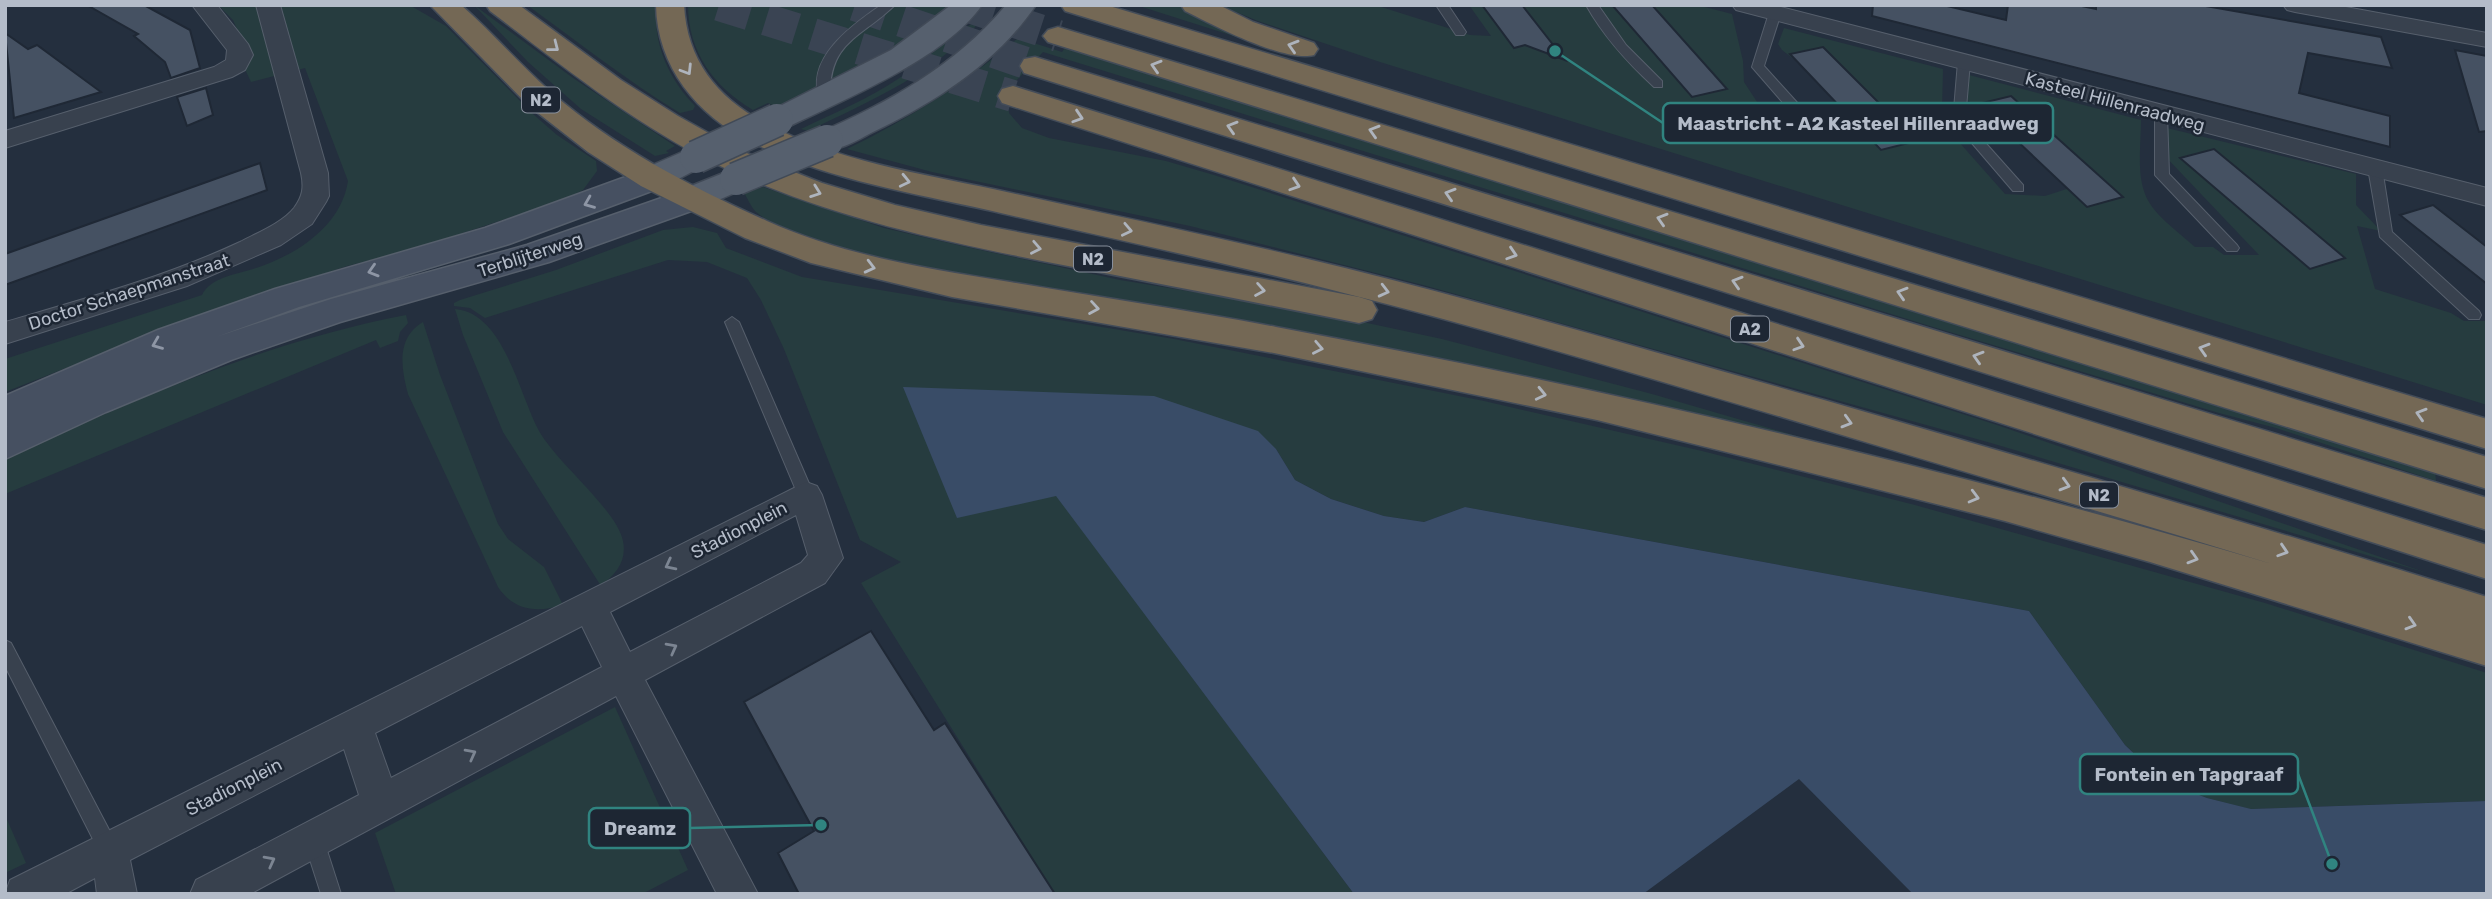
<svg xmlns="http://www.w3.org/2000/svg" width="2492" height="899" font-family="Rubik,sans-serif">
  <rect width="100%" height="100%" fill="#242f3e"/>
  <g fill="#263c3f">
    <path d="M218 5 411 6 446 26 533 114 557 135 596 161 597 171 583 190 566 199 405 252 347 266 196 317 5 392V359L202 295C211 277 235 275 253 269 295 256 341 227 348 181L305 68 251 82 244 67 248 54 233 20Z"/>
    <path d="M474 5 573 78 675 146 666 151 669 153 655 156 581 109 528 62Z"/>
    <path d="M527 5H657C652 43 669 79 695 106L693 110 680 113C626 80 578 42 527 5Z"/>
    <path d="M688 5H952L898 45 861 68 778 108 768 103 753 110C714 87 688 52 688 5Z"/>
    <path d="M1136 5H1179L1246 40Z"/>
    <path d="M1219 5H1375L1470 35 1491 36 1469 5H1697L1732 14 1743 61 1744 82 1769 120 1783 128 1798 126 1808 141 1838 138 1834 128 1845 138 1880 127 1782 50 1778 44 1784 28 1943 69 1942 111 1959 142 2005 194 2045 196 2082 184 1966 99 1969 75 2141 120C2141 143 2137 170 2144 191 2150 213 2179 232 2195 247H2213L2224 255H2259L2163 154 2167 128 2356 174V205L2381 231 2357 226 2375 289 2451 313 2464 321H2487V405L1380 62 1258 21Z"/>
    <path d="M983 18C937 73 870 101 808 131L801 129C834 113 868 99 898 79 927 60 951 33 983 18Z"/>
    <path d="M1018 38 1062 52 1065 48 1232 97 2238 409 2294 430 2435 471 2436 481 2276 428 2219 413 1933 327 1043 52 1016 81 1008 96 1009 113 1022 128 1049 138 1166 161 1214 175 1997 425 2427 573 1991 443 1423 285 1190 226 932 172 847 149C909 119 965 83 1018 38Z"/>
    <path d="M763 187 884 228 962 246 1120 280 1316 312 1442 339 1652 394 1938 477 876 257C840 246 785 236 756 212 751 207 748 199 744 193Z"/>
    <path d="M693 227 717 233 726 248 802 277 1174 339 1484 401 1702 451 1915 505 2265 603 2487 673V801L2250 809 2207 798 2163 781 2125 745 2029 611 1465 507 1424 522 1384 516 1331 499 1295 480 1276 449 1056 495 1354 894H1055L861 583 901 562 860 540 784 349 761 300 747 278 707 262 668 260 485 318 470 308 454 306V303L460 300 556 270 663 230Z"/>
    <path d="M455 309C504 313 519 394 539 431 557 463 617 510 623 541 627 561 616 574 601 586L503 432 463 335Z"/>
    <path d="M406 315 408 323 400 332 398 341 380 348 376 340 5 494V459C131 400 269 341 406 315Z"/>
    <path d="M423 322 440 375 498 524 508 539 544 567 563 605C537 613 514 611 498 587L408 394C401 368 396 338 423 322Z"/>
    <path d="M615 707 688 870 642 894H396L375 833Z"/>
    <path d="M5 815 26 863 5 873Z"/>
  </g>
  <path fill="#394c67" d="M903 387 1154 396 1258 431 1276 449 1295 480 1331 499 1384 516 1424 522 1465 507 2029 611 2125 745 2163 781 2207 798 2251 809 2487 801V894H1913L1799 779 1643 894H1354L1056 496 957 518Z"/>
  <g fill="#455162" stroke="#1f2835" stroke-width="2">
    <path d="M87 5H144L190 30 200 68 171 78 165 62 134 36 138 34Z"/>
    <path d="M1482 5H1522L1565 60 1525 45 1514 48Z"/>
    <path d="M1612 5H1652L1727 89 1692 97Z"/>
    <path d="M1873 5H1943L2006 20 2008 5H2077L2096 9V5H2200L2381 37 2392 68 2308 53 2299 93 2390 116V147L1872 16Z"/>
    <path d="M5 33 28 49 37 45 101 92 14 118Z"/>
    <path d="M1823 47 1917 141 1881 150 1790 54Z"/>
    <path d="M2455 50 2487 56V131L2479 132Z"/>
    <path d="M206 88 213 115 187 126 177 97Z"/>
    <path d="M2011 96 2065 145 2123 197 2087 207 1978 104Z"/>
    <path d="M2214 149 2277 201 2345 258 2310 269 2180 158Z"/>
    <path d="M260 163 267 190 5 285V254Z"/>
    <path d="M2433 205 2487 247V284L2400 215Z"/>
    <path d="M871 631 934 730 945 723 1055 894H799L778 853 814 831 744 702Z"/>
  </g>
  <g fill="none" stroke-linecap="round" stroke-linejoin="round">
    <g stroke="#3a4453" stroke-width="32" stroke-dasharray="32 17" stroke-linecap="butt">
      <path d="M719 5 1013 96"/>
      <path d="M855 5 1035 66"/>
      <path d="M963 5 1058 36"/>
    </g>
    <g stroke="#565f6c" stroke-width="2">
      <g id="lane">
        <path d="M881 5H895C861 38 829 41 830 97L828 100H820C804 59 852 25 881 5Z"/>
        <path d="M1436 5H1448L1466 32 1464 35H1456Z"/>
        <path d="M1586 5H1598L1626 45 1662 81V87H1654C1627 62 1604 37 1586 5Z"/>
        <path d="M1775 9 1781 13 1764 66 1821 129V135H1811L1752 67 1769 13Z"/>
        <path d="M1964 58 1970 62 1965 120 2023 185V191H2013L1953 121 1958 62Z"/>
        <path d="M2161 110 2167 114 2169 174 2237 245 2239 248 2237 251H2227L2155 175V114Z"/>
        <path d="M2375 164 2382 168 2392 232 2479 311 2481 315 2479 319H2469L2380 237 2368 168Z"/>
        <path d="M732 317 739 322 814 495 812 500H800L798 495 725 322Z"/>
        <path d="M5 640 11 643 116 843 119 850 116 857 109 859 102 857 5 666Z"/>
        <path d="M313 829 320 831 323 838 341 894H321L303 838 306 831Z"/>
      </g>
    </g>
    <g stroke="#565f6c" stroke-width="2">
      <g id="street">
        <path d="M192 5H217L248 44 253 55 245 70 232 77 5 148V131L214 67 226 60 227 50Z"/>
        <path d="M256 5H280L328 173 329 196 326 202 312 224 281 245 187 286 5 344V322C84 299 165 277 240 242 257 233 282 223 294 208 303 196 304 187 301 173Z"/>
        <path d="M1732 5H1773L2487 188V206L1736 10Z"/>
        <path d="M2283 5H2335L2487 33V47L2295 12 2287 10Z"/>
        <path d="M806 482 817 486 822 495 843 558 825 583 645 680 758 894H717L616 696 250 894H190L196 880 359 795 344 749 130 860 137 894H97L95 878 65 894H5L10 880ZM796 515 808 555 801 563 630 652 610 612ZM582 626 602 667 391 778 375 733Z"/>
      </g>
    </g>
    <g stroke="#565f6c" stroke-width="3">
      <path id="secondary" d="M653 167 665 170 669 178 665 186 509 244 299 307 216 337 331 299 527 245 693 187 705 190 709 198 705 206 549 262 340 322 231 360 106 412 5 459V427L8 426H5V396L158 330 275 289 485 228Z"/>
    </g>
    <g stroke="#414a57" stroke-width="3">
      <g id="primary">
        <path d="M951 5H982C946 58 845 99 788 127L777 130 766 127 761 120 766 113 891 50Z"/>
        <path d="M1006 5H1036C996 64 934 103 871 133 854 142 835 154 816 148L811 141 816 134C888 103 955 66 1006 5Z"/>
        <path d="M696 146 707 150 712 157 707 164 665 186 653 189 641 186 637 178 641 170Z"/>
        <path d="M736 168 748 171 752 179 748 187 705 206 693 209 681 206 677 198 681 190Z"/>
      </g>
    </g>
    <g stroke="#434c59" stroke-width="3">
      <g id="highway">
        <path d="M430 5H461C493 33 520 65 552 93 614 147 691 187 767 221 842 255 928 269 1010 282 1098 297 1188 310 1276 327 1611 390 1945 467 2272 564 2109 514 1945 466 1782 417 1635 374 1489 329 1340 292 1223 262 1105 237 988 210 908 192 825 179 751 142 697 115 657 67 656 5H684C687 62 719 100 769 125 838 161 917 173 993 189 1110 215 1228 239 1345 268 1506 308 1664 355 1824 400 2045 464 2267 528 2487 597V666L2150 562 2005 521 1597 420 1274 353 952 297 811 263 745 238 641 186 588 152 529 106Z"/>
        <path d="M486 5H519L621 80 678 116 739 150 822 183 895 205 981 225 1359 297 1372 301 1377 310 1372 319 1359 323C1260 303 1161 284 1063 265 945 242 826 217 718 165 635 125 563 66 490 11Z"/>
        <path d="M1061 5H1106L2487 419V449L1065 11Z"/>
        <path d="M1181 5H1219L1253 22 1314 43 1318 49 1314 55C1285 63 1213 25 1185 11Z"/>
        <path d="M1058 27 2487 457V489L1048 42 1043 36 1048 30Z"/>
        <path d="M1035 57 2487 498V530L1024 73 1020 66 1024 59Z"/>
        <path d="M1013 86 2487 545V579L1002 103 998 96 1002 89Z"/>
      </g>
    </g>
    <use href="#lane" fill="#38414e" fill-rule="evenodd"/>
    <use href="#street" fill="#38414e" fill-rule="evenodd"/>
    <use href="#secondary" fill="#465061" fill-rule="evenodd"/>
    <use href="#primary" fill="#56606e" fill-rule="evenodd"/>
    <use href="#highway" fill="#746855" fill-rule="evenodd"/>
    <g stroke="#414a57" stroke-width="35" stroke-linecap="butt">
      <g id="primary-bridge">
        <path d="M696 157 777 120"/>
        <path d="M736 179 827 141"/>
      </g>
    </g>
    <use href="#primary-bridge" stroke="#56606e" stroke-width="32"/>
  </g>
  <defs><path id="oneway-chevron" d="M-2-3.5L2.5 0L-2 3.5" fill="none" stroke-width="1.6" stroke-linecap="round" stroke-linejoin="round" transform="scale(1.75)"/></defs>
  <g stroke="#aeb4bd">
    <use href="#oneway-chevron" transform="translate(1293 46) rotate(-163)"/>
    <use href="#oneway-chevron" transform="translate(554 47) rotate(38)"/>
    <use href="#oneway-chevron" transform="translate(1156 66) rotate(-163)"/>
    <use href="#oneway-chevron" transform="translate(687 70) rotate(58)"/>
    <use href="#oneway-chevron" transform="translate(1078 117) rotate(18)"/>
    <use href="#oneway-chevron" transform="translate(1232 127) rotate(-163)"/>
    <use href="#oneway-chevron" transform="translate(1374 131) rotate(-163)"/>
    <use href="#oneway-chevron" transform="translate(905 181) rotate(13)"/>
    <use href="#oneway-chevron" transform="translate(1295 185) rotate(18)"/>
    <use href="#oneway-chevron" transform="translate(816 192) rotate(20)"/>
    <use href="#oneway-chevron" transform="translate(1450 194) rotate(-163)"/>
    <use href="#oneway-chevron" transform="translate(1662 219) rotate(-163)"/>
    <use href="#oneway-chevron" transform="translate(1127 230) rotate(12)"/>
    <use href="#oneway-chevron" transform="translate(1036 248) rotate(11)"/>
    <use href="#oneway-chevron" transform="translate(1512 254) rotate(18)"/>
    <use href="#oneway-chevron" transform="translate(870 267) rotate(14)"/>
    <use href="#oneway-chevron" transform="translate(1737 282) rotate(-163)"/>
    <use href="#oneway-chevron" transform="translate(1260 290) rotate(10)"/>
    <use href="#oneway-chevron" transform="translate(1384 291) rotate(14)"/>
    <use href="#oneway-chevron" transform="translate(1902 293) rotate(-163)"/>
    <use href="#oneway-chevron" transform="translate(1094 308) rotate(9)"/>
    <use href="#oneway-chevron" transform="translate(1799 345) rotate(18)"/>
    <use href="#oneway-chevron" transform="translate(1318 348) rotate(11)"/>
    <use href="#oneway-chevron" transform="translate(2204 349) rotate(-163)"/>
    <use href="#oneway-chevron" transform="translate(1978 357) rotate(-163)"/>
    <use href="#oneway-chevron" transform="translate(1541 394) rotate(13)"/>
    <use href="#oneway-chevron" transform="translate(2421 414) rotate(-163)"/>
    <use href="#oneway-chevron" transform="translate(1847 422) rotate(16)"/>
    <use href="#oneway-chevron" transform="translate(2065 485) rotate(16)"/>
    <use href="#oneway-chevron" transform="translate(1974 497) rotate(15)"/>
    <use href="#oneway-chevron" transform="translate(2283 551) rotate(18)"/>
    <use href="#oneway-chevron" transform="translate(2193 558) rotate(17)"/>
    <use href="#oneway-chevron" transform="translate(2411 624) rotate(17)"/>
  </g>
  <g stroke="#8e96a5">
    <use href="#oneway-chevron" transform="translate(589 203) rotate(158)"/>
    <use href="#oneway-chevron" transform="translate(373 271) rotate(163)"/>
    <use href="#oneway-chevron" transform="translate(157 344) rotate(158)"/>
  </g>
  <g stroke="#7c8592">
    <use href="#oneway-chevron" transform="translate(670 565) rotate(153)"/>
    <use href="#oneway-chevron" transform="translate(672 648) rotate(-28)"/>
    <use href="#oneway-chevron" transform="translate(471 754) rotate(-28)"/>
    <use href="#oneway-chevron" transform="translate(270 861) rotate(-28)"/>
  </g>
  <g text-anchor="middle" dominant-baseline="central" stroke-width="5" stroke-linejoin="round" paint-order="stroke">
    <g fill="#1d2633" stroke="#878f9c" stroke-width="2">
      <rect x="522" y="87.5" width="38" height="25" rx="5"/>
      <rect x="1074" y="246.5" width="38" height="25" rx="5"/>
      <rect x="1731" y="316.5" width="38" height="25" rx="5"/>
      <rect x="2080" y="482.5" width="38" height="25" rx="5"/>
    </g>
    <g font-size="16" font-weight="bold" fill="#b4bcc9">
      <text x="541" y="100">N2</text>
      <text x="1093" y="259">N2</text>
      <text x="1750" y="329">A2</text>
      <text x="2099" y="495">N2</text>
    </g>
    <g font-size="18" fill="#b4bcc9" stroke="#1d2633">
      <text transform="translate(2115 102) rotate(15)">Kasteel Hillenraadweg</text>
      <text transform="translate(530 255) rotate(-18)">Terblijterweg</text>
      <text transform="translate(129 292) rotate(-18)">Doctor Schaepmanstraat</text>
      <text transform="translate(739 530) rotate(-27)">Stadionplein</text>
      <text transform="translate(234 787) rotate(-27)">Stadionplein</text>
    </g>
  </g>
  <path fill="none" stroke="#308480" stroke-width="2.5" d="M1555 51L1663 123M2332 864L2298 774M821 825L690 828"/>
  <g fill="#308480" stroke="#1d2633" stroke-width="2.5">
    <circle cx="1555" cy="51" r="7"/>
    <circle cx="2332" cy="864" r="7"/>
    <circle cx="821" cy="825" r="7"/>
  </g>
  <g fill="#1d2633" stroke="#308480" stroke-width="2.5">
    <rect x="1663" y="103" width="390" height="40" rx="7"/>
    <rect x="2080" y="754" width="218" height="40" rx="7"/>
    <rect x="589" y="808" width="101" height="40" rx="7"/>
  </g>
  <g font-size="19" text-anchor="middle" font-weight="bold" fill="#b4bcc9">
    <text x="1858" y="130">Maastricht - A2 Kasteel Hillenraadweg</text>
    <text x="2189" y="781">Fontein en Tapgraaf</text>
    <text x="640" y="835">Dreamz</text>
  </g>
  <rect width="2492" height="899" fill="none" stroke="#b4bcc9" stroke-width="14"/>
</svg>
